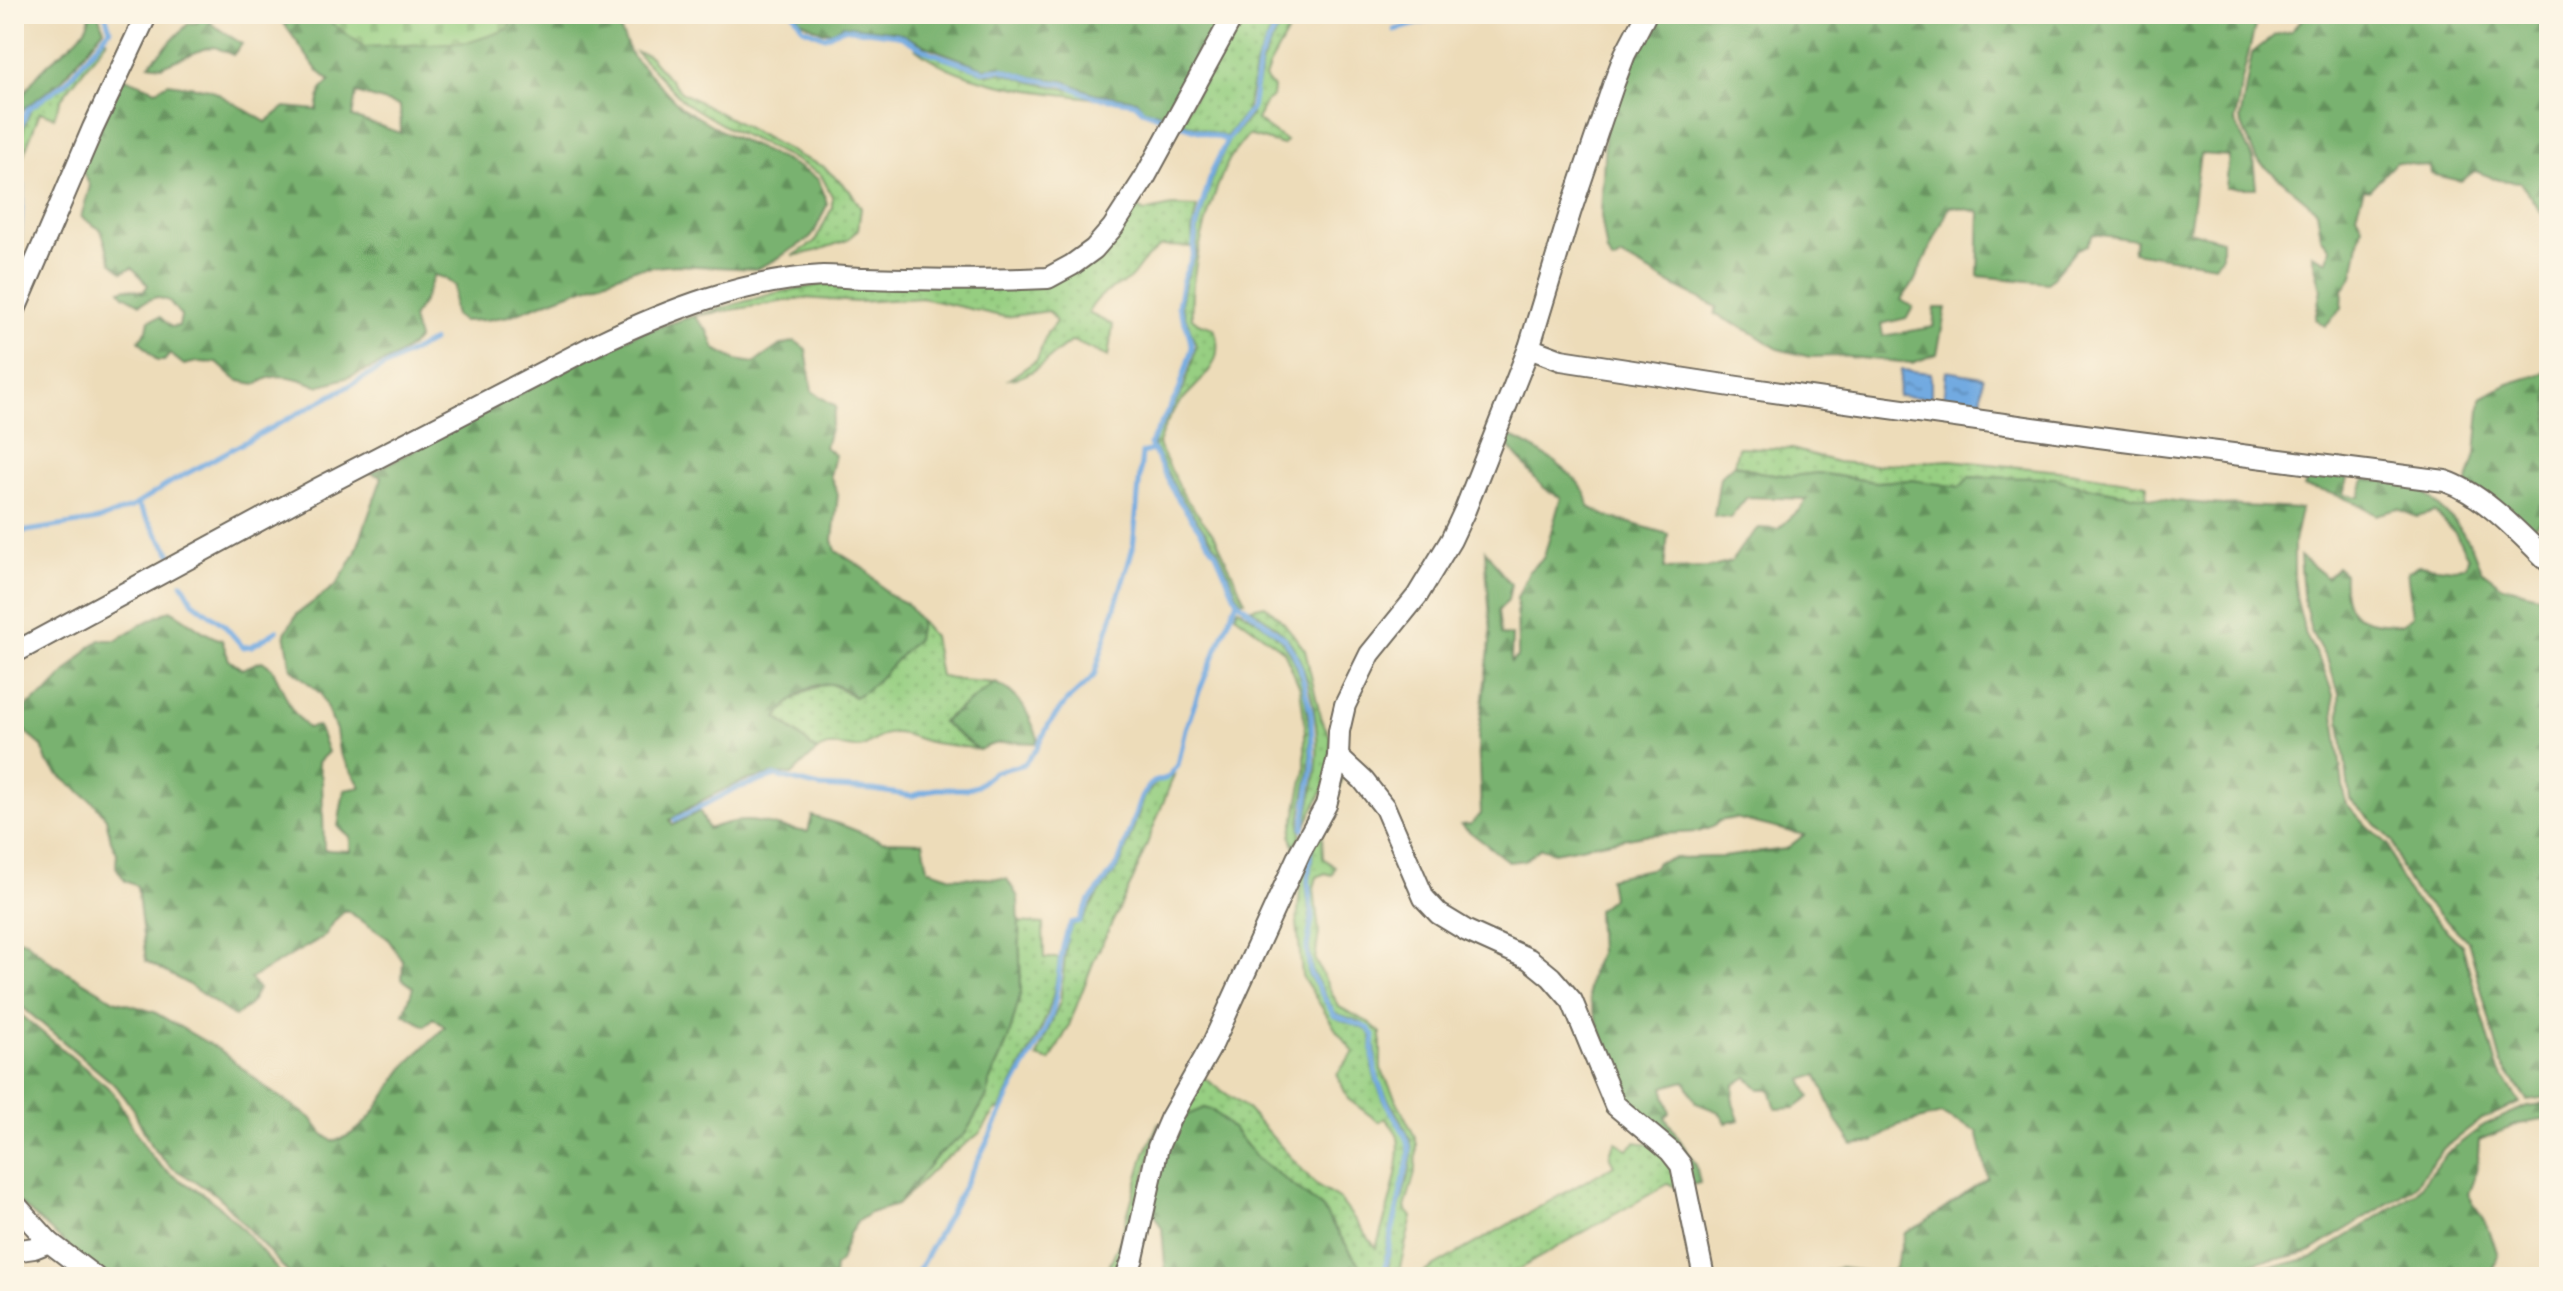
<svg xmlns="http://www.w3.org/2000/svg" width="2563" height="1291" font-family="Mali,sans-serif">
  <defs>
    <pattern id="grass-dots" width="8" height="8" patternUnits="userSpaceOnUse" patternTransform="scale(2)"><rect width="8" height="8" fill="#97cf82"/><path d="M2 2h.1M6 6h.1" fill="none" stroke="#82b270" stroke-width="1.8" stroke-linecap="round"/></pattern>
    <pattern id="forest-firs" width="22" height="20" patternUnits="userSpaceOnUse" patternTransform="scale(2)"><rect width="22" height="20" fill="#79b270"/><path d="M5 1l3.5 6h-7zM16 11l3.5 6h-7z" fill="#63915c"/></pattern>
    <pattern id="cemetery-stones" width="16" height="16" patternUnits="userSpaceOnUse" patternTransform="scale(2)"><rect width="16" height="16" fill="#97cf82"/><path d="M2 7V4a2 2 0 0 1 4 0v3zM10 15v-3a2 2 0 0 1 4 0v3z" fill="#82b270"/></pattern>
    <pattern id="water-ripples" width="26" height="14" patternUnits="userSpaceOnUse" patternTransform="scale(2)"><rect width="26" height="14" fill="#72aae1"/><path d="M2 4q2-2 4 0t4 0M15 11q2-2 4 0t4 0" fill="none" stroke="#5e8bb7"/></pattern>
  </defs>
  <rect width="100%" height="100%" fill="#fcf5e5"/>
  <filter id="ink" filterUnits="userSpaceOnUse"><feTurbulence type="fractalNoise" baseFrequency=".0125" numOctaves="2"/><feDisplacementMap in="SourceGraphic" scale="16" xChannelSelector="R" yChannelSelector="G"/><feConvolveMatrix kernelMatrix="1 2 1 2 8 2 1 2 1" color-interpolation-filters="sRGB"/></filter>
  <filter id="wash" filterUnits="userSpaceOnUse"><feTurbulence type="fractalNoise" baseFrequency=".006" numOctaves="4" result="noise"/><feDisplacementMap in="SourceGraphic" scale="32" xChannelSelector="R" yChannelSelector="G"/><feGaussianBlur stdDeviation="1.8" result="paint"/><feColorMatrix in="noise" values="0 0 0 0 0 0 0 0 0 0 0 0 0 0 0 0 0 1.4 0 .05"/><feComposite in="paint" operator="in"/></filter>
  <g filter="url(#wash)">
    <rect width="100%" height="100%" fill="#eddcb9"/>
    <g fill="url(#grass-dots)" stroke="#617d56" stroke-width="2">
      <path d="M1240 14H1280L1256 62 1247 111 1226 137 1181 122Z"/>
      <path d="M1285 14H1298L1269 66 1265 78 1273 88 1272 97 1266 101 1257 120 1286 141 1283 145 1248 135C1242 143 1234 151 1229 160 1210 198 1188 276 1192 318L1198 323 1214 328C1228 368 1196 381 1175 409 1168 419 1162 432 1158 444L1184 496 1216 538 1245 601 1240 600 1218 550 1178 493 1154 447V440L1183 390 1193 359 1196 346 1181 304 1186 280 1196 254 1198 228 1206 199 1215 170 1229 140 1251 115 1262 62Z"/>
      <path d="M105 38 107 40 61 99 54 117 40 112 19 167 15 144 21 136 31 109 66 84Z"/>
      <path d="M915 48 987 74 1004 73 1035 83 1084 92 1091 98C1034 91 961 85 915 48Z"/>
      <path d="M636 52 648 55 681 92 799 156 823 166 850 191 861 208 858 229 848 240 816 251 792 256 815 242 832 208V196L821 175 789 157 726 127 684 102Z"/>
      <path d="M1135 205 1144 212 1172 206 1197 207 1192 231 1193 247 1161 246C1156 250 1150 255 1146 259 1139 265 1135 275 1128 280 1110 292 1100 291 1088 313L1113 325 1108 357 1073 341C1050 353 1037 377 1009 379L1037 360 1047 333 1056 322 1049 311 1005 317 922 298 857 302 804 298 694 316 775 293 826 284 1044 282Z"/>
      <path d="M1738 447 1792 449 1837 462 1874 465 1950 460 2069 472 2147 484 2146 499 2069 483 2056 478 1960 488 1912 480 1876 482 1818 473 1791 476 1759 472 1734 464Z"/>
      <path d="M1265 605 1284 623 1305 650 1321 719 1331 738 1327 782 1305 827C1309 809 1313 791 1316 772 1321 735 1312 678 1292 645 1283 630 1265 619 1251 608Z"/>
      <path d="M1238 608C1253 618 1271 628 1283 642 1305 668 1313 735 1309 768 1307 792 1298 812 1301 836L1294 847 1291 837 1305 771V725L1300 688 1284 651 1235 615Z"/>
      <path d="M920 621 933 636 940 676C958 682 976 680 995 683L942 721 979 750C963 745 946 746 930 742 915 739 903 730 887 734 877 736 869 747 859 748 844 748 830 741 817 751L777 717C791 698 806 690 829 683L854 697C880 684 895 658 917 639Z"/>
      <path d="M1174 775 1132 882 1095 958 1068 1028 1050 1061 1037 1057 1060 1002 1067 938 1072 925 1082 921 1097 896 1121 864 1145 796 1155 784Z"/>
      <path d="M1344 775 1322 832 1323 858 1335 867 1332 875 1325 873 1317 877 1314 888 1319 932 1315 960 1339 1007 1370 1023 1381 1033V1069L1415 1137 1417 1145 1416 1169 1405 1208 1412 1217 1400 1267 1406 1277H1392C1380 1243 1411 1189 1412 1151 1412 1130 1386 1102 1379 1080 1371 1055 1384 1033 1358 1021 1351 1018 1342 1016 1335 1013L1312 971 1309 946 1313 917 1310 881 1314 840Z"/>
      <path d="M1308 844 1306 883 1310 921 1306 946 1308 974 1334 1017 1367 1030 1371 1036 1372 1067 1376 1082 1385 1104 1407 1139 1408 1154 1405 1172 1386 1249 1385 1265 1389 1277H1367L1322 1208 1256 1157 1234 1130 1175 1120 1200 1075 1246 1108 1317 1186 1340 1200 1376 1248C1384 1222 1403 1164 1398 1138 1397 1131 1390 1124 1385 1118L1379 1122 1348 1099 1337 1074 1354 1052 1336 1030 1302 976 1297 923 1301 876 1298 874Z"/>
      <path d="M1019 922 1043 924 1044 958H1059C1054 1027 1025 1051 1000 1109L995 1111 980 1133 940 1163 897 1205 937 1155 965 1134 988 1094 989 1082 1008 1040 1021 992Z"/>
      <path d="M1159 1122 1118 1277H1104L1120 1241 1145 1153Z"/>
      <path d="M1616 1142 1628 1149 1635 1142 1654 1145 1667 1151 1681 1188 1668 1184 1505 1277H1415L1614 1165C1607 1154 1609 1154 1616 1142Z"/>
    </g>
    <g fill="url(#forest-firs)" stroke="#526e4e" stroke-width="2" fill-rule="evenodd">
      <path d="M90 14H98L104 29 61 81 22 110 14 136C14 130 13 122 14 116 16 103 35 76 45 67 59 52 89 36 90 14Z"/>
      <path d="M200 14H221L210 23 242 44 233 55 215 47 206 48 162 66 149 64 189 23H197Z"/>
      <path d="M277 14H326L332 23 509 29 511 14H613L632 56 681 107 727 134 790 163 818 179 825 196 827 205 815 231 810 238 773 261 756 269 676 265 634 269 509 316 486 320 463 321 455 316 453 308 455 286 444 278 434 275 424 300 412 319 418 339C398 362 347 379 317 386 299 378 275 370 258 384 230 381 235 378 217 363L197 362 184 365 170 354 164 361H157L139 340 147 330 149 320 160 317 171 327 179 326 181 316 169 301 156 297 140 304 124 295 120 290 127 288 143 292 148 285 132 267 123 272 112 263 101 230 81 217 90 186 81 168 123 77 156 90 168 83 210 89 266 122 285 107 317 110 321 90 330 81 317 70ZM356 93 400 106 401 133 352 117Z"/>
      <path d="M797 14H1228L1170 116 1143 109 1136 100 1093 93 1064 81 1032 77 998 66 984 68 928 47 898 32 842 25 833 31 823 32 801 21Z"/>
      <path d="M1649 14H2258L2242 80 2235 122 2253 159 2256 188H2226L2229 156 2200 154 2189 231 2222 240V255L2215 265 2133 252 2136 240 2093 234 2087 245 2077 249 2048 283 1978 276 1980 212 1950 206 1914 282 1901 300 1913 307 1907 318 1881 324 1883 336 1933 327 1935 308H1946L1937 354 1912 363 1839 356 1810 357 1778 349 1751 332 1714 314 1717 307 1678 288 1622 257 1613 262 1607 253 1601 216 1606 114Z"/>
      <path d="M2307 14H2549V224L2520 182 2499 180 2475 171 2461 181 2431 174 2430 167 2396 162 2369 190 2364 189 2356 214 2362 225 2353 276 2343 290 2342 308 2325 326 2315 319 2321 289 2312 254 2327 261 2330 248 2321 237 2317 210 2256 159 2240 120 2252 53 2275 35 2291 31Z"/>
      <path d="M694 316 708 331 715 349 736 360 754 363 779 346 795 341 806 349 812 391 836 407 825 447 835 455 830 476 838 494 833 540 836 551 865 569 889 595 906 603 920 621 917 639C895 658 880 684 855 697 848 692 840 685 831 684 810 681 788 702 777 718L817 751 792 775C753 769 702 799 670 820L673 825 700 811 708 829C754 812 765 827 808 832L812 816 842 825 882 841 923 842 928 869 952 877 1007 879 1018 897 1021 992 1008 1040 989 1082 988 1094 965 1134 937 1156 897 1205 870 1213 858 1221 849 1234 840 1262 835 1267 834 1277H292L217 1195 171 1167 161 1157 151 1146 133 1109 117 1087 14 1000V938L26 941 49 961 114 1000 154 1012 223 1052 266 1088 311 1118 322 1133 332 1141C368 1136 384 1093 405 1067 417 1053 431 1040 445 1027L433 1018 425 1026 404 1014 413 987 402 979 403 961 387 938 346 910 335 920 325 936 250 979 258 989 250 1004 235 1017 186 983 146 961 137 886 125 881 116 867 117 853 111 841 106 818 94 803 57 773 47 762 42 746 14 722V715L46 693 90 647 100 640H117L140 625 170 610C188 619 203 635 222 640L229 660 242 669 262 661 272 668 292 710 307 728 318 726 328 752 318 762 322 779 324 850 350 851V837L338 827 344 790 361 787 339 752 336 730 321 694 291 668 285 633 297 614 336 585 347 568 355 554 382 477 371 473 602 350 636 334Z"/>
      <path d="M2549 371V514L2527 534 2467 485 2476 454 2481 398 2508 384Z"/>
      <path d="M1500 433C1524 440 1568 467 1583 489 1587 494 1588 502 1589 507L1606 516 1668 534 1664 569 1709 568 1731 562 1742 546 1759 528 1778 529 1799 510 1807 499 1747 497 1730 518 1714 516 1720 477 1734 464 1759 472 1791 476 1818 473 1876 482 1912 480 1960 487 1969 477 2056 478C2073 485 2092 488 2110 491 2173 504 2237 506 2301 509L2294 542V576L2297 601 2306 636 2323 667 2333 695 2335 724 2345 802 2367 826 2389 845 2397 871 2411 897 2462 945 2497 1066 2520 1103 2480 1120 2444 1148 2412 1189 2309 1252 2279 1259 2260 1261 2208 1277H1798L1840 1268 1888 1275 1895 1268 1905 1233 1921 1225 1988 1178 1977 1131 1941 1114 1899 1125 1873 1142 1853 1145 1836 1119 1817 1075 1802 1080 1810 1097 1795 1108 1776 1109 1770 1089H1759L1747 1077 1734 1085 1733 1103 1739 1120 1726 1123 1719 1112 1696 1103 1685 1081 1663 1087 1670 1113 1665 1117 1696 1165 1700 1183 1692 1185 1635 1116 1623 1095 1590 1001 1588 989 1592 968 1599 953 1597 910 1612 898 1609 878 1654 868 1657 862 1676 858 1722 857 1786 849 1804 835 1735 818 1719 821 1713 827 1698 832 1644 835 1554 852 1541 848 1525 860 1509 862 1461 825 1471 824 1481 814 1478 737 1491 634 1485 550C1495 561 1500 574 1511 584L1508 600 1498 611 1501 635 1512 636 1511 662 1518 656 1517 598 1529 571 1544 557 1561 497C1528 485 1529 457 1497 440Z"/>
      <path d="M2310 473 2348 478 2344 495 2360 497 2365 479 2416 485 2453 520 2471 545 2481 570 2503 586 2549 598V1097L2527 1100 2501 1062 2468 941 2414 891 2401 867 2393 841 2350 799 2340 722 2339 693 2328 662 2311 632 2303 594 2300 556 2327 578 2337 567 2344 573C2341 618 2360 623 2401 624L2413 616 2407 572 2419 565 2455 569 2466 566 2468 557 2455 533 2435 512 2417 517 2398 509 2376 515C2356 501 2329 491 2304 487Z"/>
      <path d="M995 683C1020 693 1029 714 1038 738L1036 743C1015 742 998 740 979 750L942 722Z"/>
      <path d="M14 1009 111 1090C127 1112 136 1138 153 1158 170 1178 193 1185 213 1201 239 1222 262 1252 284 1277H103L14 1198Z"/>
      <path d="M2549 1103V1119L2519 1124 2479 1140 2477 1171 2468 1194 2488 1227 2498 1255 2492 1277H2228L2261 1267 2283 1265 2314 1257 2415 1193 2447 1153 2484 1125 2527 1106Z"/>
      <path d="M1204 1108 1212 1110 1234 1130 1256 1157 1322 1208 1367 1277H1166L1162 1228 1147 1203 1175 1120Z"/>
    </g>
    <path fill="url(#cemetery-stones)" stroke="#617d56" stroke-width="2" d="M326 14H511L509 29 470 42 364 47 332 23Z"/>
    <g fill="url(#water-ripples)" stroke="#4e6a86" stroke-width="2">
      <path d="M1901 370 1931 373V398L1898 396Z"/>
      <path d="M1946 371 1983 377 1981 407 1943 402Z"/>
    </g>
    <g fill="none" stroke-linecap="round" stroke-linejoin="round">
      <g stroke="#72aae1" stroke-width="5">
        <path d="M794 14 803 28 825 37 843 28 898 35 929 52 985 71 1001 69 1032 79 1064 84 1092 96 1135 103 1142 110 1168 120"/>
        <path d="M1283 14 1259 61 1252 108 1227 140 1213 169 1203 202 1196 228 1193 255 1183 280 1178 306 1188 330 1192 348 1179 391 1150 444 1176 496 1216 553 1237 601 1284 638 1293 652 1300 667 1311 714 1313 765 1303 829"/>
        <path d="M1395 30 1452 14"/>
        <path d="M1181 125 1227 140"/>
        <path d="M14 142 28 109 65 83 110 29 105 14"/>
        <path d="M14 166 23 185 19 252 14 260"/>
        <path d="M137 504 173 557"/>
        <path d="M14 533 98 520 132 507 173 481 432 341"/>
        <path d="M182 583 193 602 224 625 243 647 252 646 277 631"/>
        <path d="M675 820 734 789 776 776 820 787 874 790 912 796 936 789H967L977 786 994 772 1024 764 1037 748 1049 724 1066 702 1094 676 1133 548 1142 453 1152 450"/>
        <path d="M1311 847 1308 882 1312 919 1307 947 1310 973 1334 1015 1368 1028 1374 1035C1370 1066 1379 1089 1394 1116 1402 1129 1408 1137 1410 1152L1388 1250 1386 1268 1390 1277"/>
        <path d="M915 1277C945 1220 979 1163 1005 1104 1017 1076 1036 1052 1048 1023 1062 991 1056 954 1071 923L1079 921 1089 902 1118 864 1139 803 1148 787 1154 782 1167 778 1178 765 1186 729 1198 694 1237 601"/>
      </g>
    </g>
  </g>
  <g filter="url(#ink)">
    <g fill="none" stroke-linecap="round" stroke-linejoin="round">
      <g stroke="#6f695d" stroke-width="24">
        <g id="street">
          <path d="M14 312 93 128 147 14"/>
          <path d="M1529 348 1561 360 1738 387 2099 437 2445 481C2484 494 2520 534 2549 562"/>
          <path d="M14 653 319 488 597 344C668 310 744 280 823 276 837 276 852 278 866 278 926 280 988 281 1048 278L1072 265 1094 249 1113 227 1144 179 1234 14"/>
          <path d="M1338 757 1363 780 1385 808 1424 898 1439 914 1467 931 1529 959 1551 977 1572 1001 1615 1105 1670 1151 1681 1165 1704 1277"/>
          <path d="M14 1203 49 1242 95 1277"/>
          <path d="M14 1251 34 1248 49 1242"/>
          <path d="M1126 1277 1133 1258 1158 1147 1170 1119 1213 1043 1300 852 1326 805 1338 757 1339 731 1345 705 1370 654 1417 596 1451 540 1465 510 1529 348 1570 213 1614 83 1625 54 1646 14"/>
        </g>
      </g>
      <use href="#street" stroke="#fff" stroke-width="20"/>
    </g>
  </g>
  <rect width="2563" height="1291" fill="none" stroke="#fcf5e5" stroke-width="48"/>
</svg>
